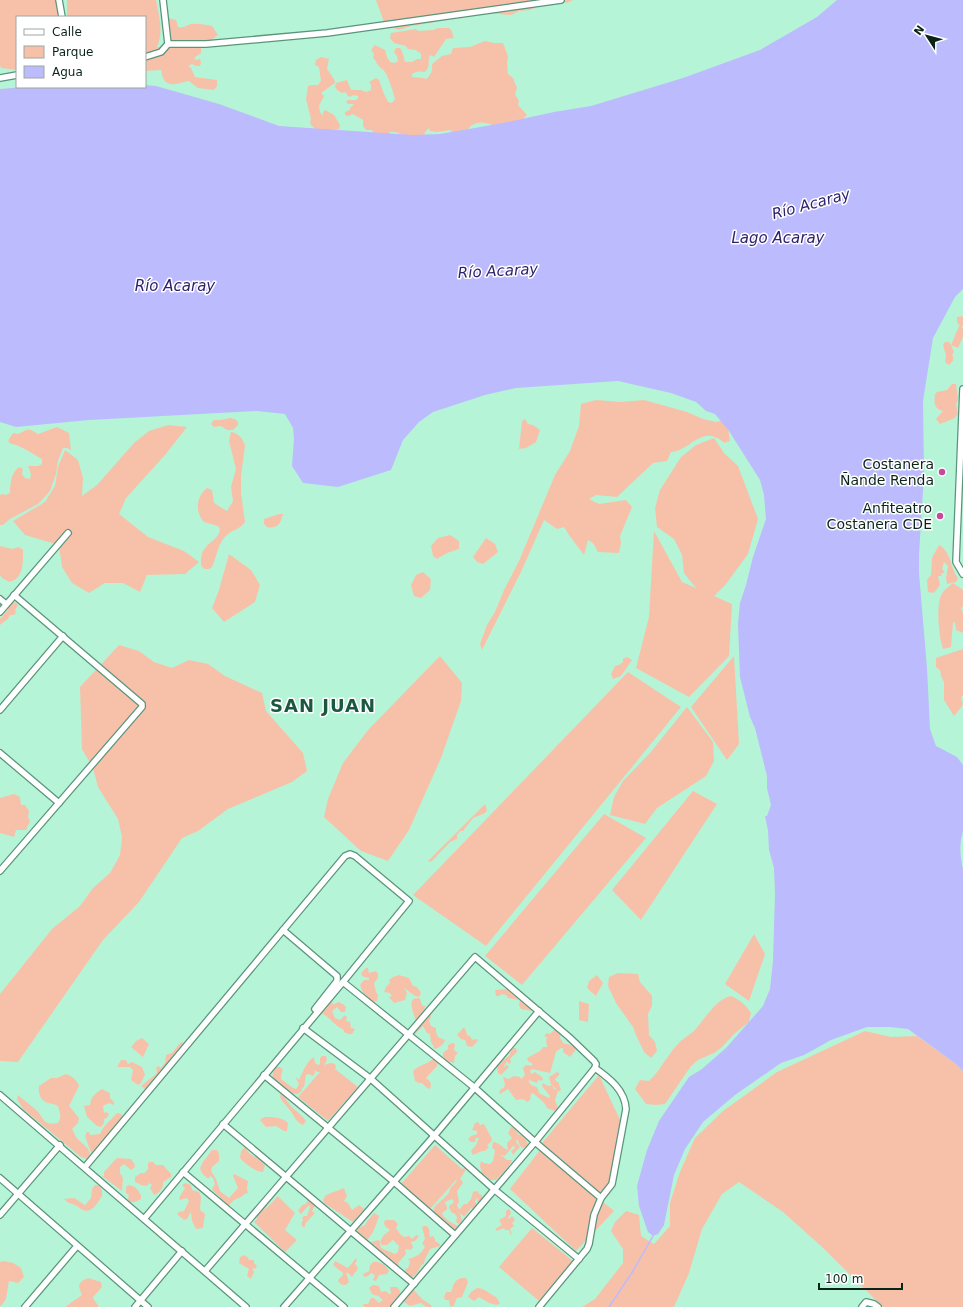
<svg xmlns="http://www.w3.org/2000/svg" width="963" height="1307" font-family="'DejaVu Sans',sans-serif">
  <rect width="100%" height="100%" fill="#b6f4d7"/>
  <g fill="#f7c1a9">
    <path d="M0 0H58L61 17H17V70L1 68 0 65Z"/>
    <path d="M67 0H156C159 16 164 32 157 47L166 48 172 46 167 33 164 22 168 18 176 20 178 27C184 28 185 26 191 24 198 23 206 25 212 26L218 35 210 41H205L201 46V53L194 58 196 60 200 59 201 63 200 66H196L192 64 188 66 191 68 195 77 217 80V86L214 90 198 88 189 81C175 84 164 90 161 70L145 71V17H67Z"/>
    <path d="M376 0H573L567 3 563 1 550 5 537 7 530 10 519 11 511 15 487 13 463 17 451 15 435 22 411 26 399 30 385 25Z"/>
    <path d="M438 28H449L451 30 454 38 446 39 434 57 430 55C427 62 431 66 425 72 422 71 416 71 412 74V77L423 78 426 79C431 75 433 70 432 64L442 56 451 54 453 48 470 47 485 41 494 43H503L508 56 507 64 508 74 513 78 517 88 515 94 519 101 518 105 527 115 521 121 498 128C487 121 473 119 466 132L452 134 451 130 437 132 430 131 429 128 425 132 424 137 408 140C402 135 398 131 390 132L388 136 375 137 372 130H366L363 126V120L353 114 348 116 345 115V112L350 110V108L354 104H348L346 102 348 100H356L358 98V96L354 95 349 97 345 92 342 93 338 91 335 87 336 83 347 80 351 90H361L366 92 371 90V85L369 82 376 78 379 80C382 88 384 95 388 102L392 103 395 99C394 94 388 76 385 72 383 69 380 68 378 65 376 62 376 60 373 58L374 54 371 50 375 45 385 50 387 57 390 62 395 63 398 61 397 56 394 52 396 48H400L402 51 405 62H412L417 59H421V54L416 50 408 49 406 46 394 43 390 38 391 33 416 29 418 31 433 30Z"/>
    <path d="M321 57 329 59 327 69 334 79 335 83 321 93 324 96 319 106 320 112 323 116V112L325 110 334 115 340 125 339 129C328 130 316 134 310 123L311 119 306 99 308 86 312 85H318L321 81 319 67 315 65 316 60Z"/>
    <path d="M963 316V326L961 327 963 328V337L958 348 951 345 954 352 952 355 953 356V361L949 365 945 362 946 355 943 345 945 342H949L951 345 959 326H960L957 322V317Z"/>
    <path d="M952 384H956L958 400 956 404 958 414 955 418 940 424 936 419 943 411C934 409 934 403 935 394L937 392 947 390Z"/>
    <path d="M596 400 621 402 644 400 687 412 703 419 716 422 723 420 728 427 730 441 724 443C702 423 691 451 671 452L667 461 653 463 617 497 596 495 589 499 599 504 626 500 632 507 620 536 621 543 619 553 598 552 593 543 588 540 584 555 569 535 564 527 557 529 544 520 521 572 482 650 480 644 487 625 495 612 504 590 519 561 555 475 570 451 579 426 581 404Z"/>
    <path d="M230 418 235 419 238 422V425L233 430H227L221 426 214 427 211 424 214 420H221Z"/>
    <path d="M525 419 528 424 533 425 540 430 536 442 526 448 519 449 522 421Z"/>
    <path d="M168 425 187 427 165 455 126 498 119 514 148 537 184 551 199 562 185 574 147 575 140 592 123 583H105L89 593 72 583 62 567 59 545 25 535 13 521 45 502 55 486 58 467 65 450 78 460 83 478 82 496 97 485 134 443 149 431Z"/>
    <path d="M57 427 69 433 71 450 67 448H63L58 461 56 474 50 491 38 504 10 519 3 525H0V495L2 494 6 495 10 493C10 484 11 473 19 467L23 469 22 474 25 478 30 479 31 474 28 466H38L42 464V459C35 455 18 444 11 444L8 441 13 433 18 434C29 429 27 427 38 434Z"/>
    <path d="M231 432C238 433 243 438 245 446L241 476V493L245 522C238 531 233 529 227 535 218 542 217 556 212 567L209 569H204L201 565C201 558 201 552 206 547 212 540 219 538 220 529L218 526 204 522C195 513 196 496 207 488L212 490 214 503 227 511 233 501 231 487 236 469 229 441Z"/>
    <path d="M714 438 724 453 738 466 758 519 748 554 726 584 714 596 732 604 729 656 689 697 636 668 649 617 654 531 682 582 696 588 684 573 682 555 674 539 657 527 655 508 660 490 681 457 696 445Z"/>
    <path d="M279 514H284L282 516C281 525 275 529 267 527L264 524V519Z"/>
    <path d="M450 535 459 541V549L447 553 437 559 433 556 431 546 438 538Z"/>
    <path d="M486 538 495 544 498 552 483 564 477 562 473 557Z"/>
    <path d="M939 545C951 551 950 568 958 578L956 582 947 584 946 578 948 566 944 562 942 569 945 572 941 574 942 576H938L940 585 934 593 928 592 927 580 931 575 932 558Z"/>
    <path d="M0 546 12 549 19 547 23 550C23 562 24 579 9 582L2 578 0 575Z"/>
    <path d="M229 554 251 570 260 585 255 602 224 622 212 608 219 590Z"/>
    <path d="M423 572 431 579 430 590 421 598 414 596 411 585 416 575Z"/>
    <path d="M953 583 963 590V606L961 609 963 612V633L956 630 955 622 953 623 951 647 943 649C939 637 935 602 943 592 945 589 950 586 953 583Z"/>
    <path d="M13 602 16 603 18 605 15 610 16 613 13 615H10L8 619 5 621 0 625V619L8 610V607Z"/>
    <path d="M119 645 139 651 154 662 172 668 189 660 208 664 225 676 262 693 266 711 303 753 307 771 292 782 228 809 198 831 182 838 139 902 103 940 18 1062 0 1061V994L52 929 80 906 93 888 110 873 120 855 122 837 118 819 98 787 93 768 82 749 80 687Z"/>
    <path d="M963 649V696L961 697 963 705 954 716 944 700V682L941 676 940 670 936 667V658Z"/>
    <path d="M440 656 462 683 461 701 441 758 409 830 388 861 361 851 324 817 328 799 343 763 368 730Z"/>
    <path d="M734 656 739 744 727 760 691 707Z"/>
    <path d="M627 657 632 660 621 676 613 679 611 674 615 666 619 665 623 662V659Z"/>
    <path d="M628 672 681 707 486 946 413 895Z"/>
    <path d="M687 707 713 742 714 761 706 776 657 808 645 824 610 815 614 797 623 781 650 753Z"/>
    <path d="M693 791 717 804 641 920 612 890Z"/>
    <path d="M14 794 20 797 21 805H25L29 811 28 817 30 821 26 830H16L14 837 0 833V798Z"/>
    <path d="M485 804 487 810 485 813 473 818 463 831H460L457 835V839L450 842 433 860 430 862 428 861Z"/>
    <path d="M604 814 646 838 522 985 485 956Z"/>
    <path d="M754 934 765 954 749 1001 725 984Z"/>
    <path d="M366 968H368L369 973 376 971 378 974V978L374 983 376 992 378 995 377 1001 373 1002 363 993 360 985 364 980H369V978L362 976 361 973Z"/>
    <path d="M618 973 638 974 640 982 652 996V1006L648 1014 649 1035 655 1042 657 1051 651 1058 644 1052 636 1035 633 1027 616 1003 608 986 609 977Z"/>
    <path d="M399 975 409 978 413 986 417 987 421 993 419 997 415 996 404 988 407 993 405 1000 394 1003 389 997 392 996 390 993 384 992 386 987 390 983 389 980 393 977Z"/>
    <path d="M597 975 603 983 596 996 587 988 589 981Z"/>
    <path d="M507 986 517 991H521L523 995 533 1001 537 1009 533 1011 521 1009 519 1005 520 1000 508 998 506 995 502 994 499 996H496L495 990 506 989Z"/>
    <path d="M731 996C740 1000 746 1005 751 1013L749 1022 735 1033 722 1047 714 1053 698 1060 691 1066 665 1104 656 1105 646 1104 635 1089 640 1080 649 1081C661 1070 667 1055 678 1044 682 1039 688 1036 693 1032 704 1021 715 999 731 996Z"/>
    <path d="M418 998 420 999 422 1005 425 1006 424 1012 430 1013 431 1017 429 1021 431 1026 436 1028V1032L438 1037 445 1040C444 1044 439 1048 435 1049L431 1042 430 1034 427 1033 423 1026 415 1034 412 1033 411 1029 416 1021C414 1014 409 1005 413 999Z"/>
    <path d="M579 1001 589 1004 588 1022 579 1020Z"/>
    <path d="M330 1002 333 1003V1005L338 1002 343 1004 346 1007 345 1012H341L337 1007 332 1011 335 1018 340 1020 345 1015 347 1017 346 1021 350 1022 351 1028 355 1029 352 1034H348L344 1032V1030C335 1026 330 1018 323 1014L322 1012 327 1008 328 1005Z"/>
    <path d="M464 1027 466 1031 467 1035 471 1037 472 1040 476 1039 478 1040 476 1043 472 1047 467 1046 465 1040 461 1039 457 1035Z"/>
    <path d="M554 1030 561 1033 560 1038 564 1044H568L576 1048 575 1051 570 1057 563 1052V1048H561L556 1052 550 1073 532 1069 530 1071 531 1074 535 1072 543 1078 542 1081 538 1080 537 1083 529 1080C529 1085 533 1086 537 1087L539 1093 549 1098 550 1096 542 1086 543 1083 548 1086 552 1085 554 1089 557 1090 551 1084 549 1077 557 1072 559 1073V1075L557 1077 555 1080 559 1083V1085L561 1089 560 1091H558L555 1100 558 1108 555 1111 547 1108C546 1103 537 1097 533 1093L531 1094 530 1100 527 1102 523 1099 516 1100 508 1089 500 1094 499 1092 501 1089 504 1088 505 1084 503 1077 508 1079 514 1076 520 1077 521 1079 525 1075 523 1068 526 1065 531 1066 533 1064 528 1061 527 1058 540 1051 543 1047H547L546 1039 548 1038 544 1036 547 1033 550 1034Z"/>
    <path d="M865 1031 891 1037 917 1036 956 1064 963 1071V1307H883L821 1246 783 1212 739 1182 722 1194 702 1229 689 1273 674 1307H582L595 1299 623 1263V1249L611 1231 615 1222 626 1211 639 1215 641 1236 654 1244 670 1226V1203L680 1172 695 1138 723 1111 777 1072Z"/>
    <path d="M142 1038 149 1044 143 1057 131 1047 136 1041Z"/>
    <path d="M181 1042 184 1043C174 1056 166 1065 155 1077 151 1081 150 1086 145 1089L141 1086 156 1074 157 1071 156 1068 158 1066 161 1068 165 1063 166 1055 172 1053Z"/>
    <path d="M452 1043 455 1044 454 1050 458 1053 455 1056 454 1063 446 1061 443 1057V1053L448 1049V1045Z"/>
    <path d="M513 1048H516L517 1052 510 1059 511 1062 509 1064 507 1061 503 1068 507 1065 509 1067 501 1075 498 1073 497 1067 502 1061 510 1055V1052Z"/>
    <path d="M322 1056H326L327 1060 324 1065 331 1063 335 1064 336 1067 335 1069 358 1087 328 1121 298 1097 320 1072H317L314 1070 315 1073 313 1076 309 1074 306 1075 304 1087 302 1088V1091L298 1094C290 1094 276 1087 273 1079 272 1075 273 1072 273 1069L275 1067H280L283 1070 281 1075V1079L293 1088 296 1089 298 1086 299 1084 295 1076 299 1080 305 1067 310 1060 314 1057 315 1063 318 1065 320 1064V1058Z"/>
    <path d="M433 1059 438 1062 437 1066 426 1078C431 1082 432 1083 430 1089L427 1088 422 1083H419L415 1081 413 1071C419 1065 427 1064 433 1059Z"/>
    <path d="M121 1060H126L128 1064 132 1062 142 1067 145 1075 141 1083 138 1085 131 1080 133 1070 130 1067H117Z"/>
    <path d="M66 1074C72 1076 77 1080 79 1086L69 1106 79 1118 78 1123 72 1129C74 1132 75 1136 77 1138 84 1146 92 1148 90 1160L81 1157 23 1109 17 1099 18 1095C23 1100 30 1104 35 1109 44 1116 41 1126 58 1123 62 1117 60 1113 58 1106 51 1102 44 1105 40 1096 39 1092 38 1090 39 1086L51 1078H57Z"/>
    <path d="M599 1075 621 1122 607 1194 606 1197 542 1143Z"/>
    <path d="M102 1089 110 1093V1098L114 1102V1105L109 1103 103 1106 104 1113 106 1112 109 1114 107 1118 104 1119V1123L101 1127 97 1126 87 1117 84 1106 90 1105C91 1096 95 1094 102 1089Z"/>
    <path d="M281 1093C286 1097 287 1102 292 1107 297 1112 302 1115 306 1121L303 1125C295 1122 294 1114 288 1108 285 1104 282 1102 280 1097Z"/>
    <path d="M117 1113 121 1114 123 1117 105 1138 103 1150 99 1157 95 1159C90 1153 88 1143 85 1136L87 1132H89L90 1135 100 1134C105 1123 110 1122 117 1113Z"/>
    <path d="M264 1117C272 1117 282 1117 288 1123L287 1131H284L276 1126 266 1127 260 1120Z"/>
    <path d="M478 1122 480 1125 484 1124 492 1139 491 1142 487 1145 489 1147 485 1151H482L473 1155 471 1151 476 1145 479 1138H476L475 1142H471L468 1139 471 1136 477 1134V1131L472 1130 475 1123Z"/>
    <path d="M511 1127 514 1128 519 1135H522C525 1138 528 1142 528 1146L523 1148 520 1146 517 1139 516 1142 520 1147 516 1151 513 1155 511 1151 514 1149 515 1147 513 1146 505 1156 500 1154 507 1160H512C510 1166 501 1174 496 1180H490L485 1175 482 1174 480 1166 481 1161 484 1163 490 1164 493 1161 495 1150 492 1148 493 1142C499 1142 502 1148 508 1150L507 1143 512 1138 508 1133Z"/>
    <path d="M435 1145 462 1169 465 1168V1171L460 1179 462 1181 463 1183 457 1191 459 1202 457 1205 458 1208 460 1209 464 1204H467L471 1199 473 1192 478 1191 479 1194 482 1195V1201L480 1203 477 1202 478 1199 477 1198 475 1201 477 1207 475 1209 471 1208 464 1217 460 1213 462 1221 459 1224 456 1222 457 1217 454 1213H452L449 1208V1206L454 1202 452 1199 445 1202 447 1207V1209L442 1213 443 1216 450 1222 458 1226 455 1230 446 1225 442 1219H440C426 1206 439 1205 447 1195 449 1194 449 1191 450 1189 452 1185 456 1184 457 1179L430 1209 401 1184Z"/>
    <path d="M245 1147 249 1153 258 1159 265 1165 263 1172C257 1173 244 1163 240 1158L241 1151Z"/>
    <path d="M212 1150H217L219 1154V1161L212 1167 211 1171 216 1179 220 1191 229 1198 238 1188 233 1176 234 1174 248 1181 247 1189 248 1194 246 1193 241 1197 234 1200 227 1207C224 1204 224 1202 221 1199 219 1195 214 1193 212 1189L215 1184 213 1178 210 1176 209 1178H207L202 1173 200 1168 203 1162Z"/>
    <path d="M540 1150 614 1211 576 1251 510 1189Z"/>
    <path d="M117 1158 131 1159 134 1163 135 1167 131 1170 124 1164 120 1167V1173L123 1178 122 1191 102 1176H104V1172C109 1167 112 1162 117 1158Z"/>
    <path d="M149 1162H153L156 1165H163L171 1174V1177L163 1182C164 1187 159 1194 154 1195L150 1188 152 1185 149 1183 147 1186 141 1185 135 1182V1177L141 1173H145L148 1169V1164Z"/>
    <path d="M185 1183 191 1185 192 1190 199 1192 201 1197 200 1210 205 1214 203 1228 196 1229 192 1221 191 1212 187 1219 184 1220 177 1214 179 1212 184 1211 189 1201 187 1198 180 1200 179 1198 185 1188 182 1185Z"/>
    <path d="M95 1185H100L102 1191V1196C98 1202 92 1214 83 1210 80 1209 78 1206 75 1205 70 1203 67 1203 64 1199L74 1198 85 1205 91 1198 92 1189Z"/>
    <path d="M128 1185C135 1185 139 1190 141 1196V1199L135 1202H129L128 1199 129 1195 126 1193V1187Z"/>
    <path d="M344 1188 347 1196 344 1201 348 1203 352 1210 359 1205 364 1209 353 1222 324 1203 323 1200 326 1195Z"/>
    <path d="M278 1196 295 1213 285 1230 297 1240 285 1252 254 1222 257 1219 256 1214 268 1201 269 1202 263 1212Z"/>
    <path d="M308 1199H310L311 1202 316 1204 312 1211 315 1213 305 1224V1227H303L301 1224 303 1220 302 1218 304 1216H307L310 1207 309 1205 301 1214 298 1211 302 1205 306 1204Z"/>
    <path d="M508 1209 510 1210 511 1213 508 1218 509 1219 512 1216 515 1220 512 1223 514 1226 510 1229 512 1235 510 1234 509 1230H505L504 1228 497 1231 495 1229 502 1225 499 1220 506 1216V1211Z"/>
    <path d="M374 1213 379 1216C376 1224 374 1234 367 1240L359 1234 357 1231 358 1228 365 1225 368 1220Z"/>
    <path d="M385 1220H394L398 1224 396 1228 400 1234 404 1237 409 1236 412 1239 416 1235 419 1236 415 1241 411 1242 413 1247 411 1250 405 1249 406 1254 398 1263 399 1266H397C392 1259 380 1256 375 1245H373L371 1242 379 1240 381 1248 395 1254 398 1252 399 1246 393 1240 387 1245H382L380 1242 383 1236 390 1230 385 1226 384 1223Z"/>
    <path d="M424 1226H427L429 1229 430 1237 433 1236 435 1239V1241L440 1244V1246L430 1249C428 1254 424 1259 424 1264L421 1265C419 1271 416 1275 411 1278L405 1273V1269L408 1268 410 1262 408 1259C416 1257 422 1254 425 1246L422 1244 425 1239 422 1227Z"/>
    <path d="M532 1228 573 1261 539 1301 499 1267Z"/>
    <path d="M244 1255 249 1258 248 1260H254V1263L257 1266 255 1269 252 1268 254 1272 251 1279 247 1276 249 1269 239 1263 240 1257Z"/>
    <path d="M356 1258 357 1260 355 1264 358 1268 357 1271 355 1272 352 1277 348 1273H346L349 1282 346 1285C342 1285 339 1284 338 1280L343 1275V1273L333 1265 335 1261 348 1268Z"/>
    <path d="M4 1261 13 1263 21 1268 24 1277 18 1283 9 1281 6 1299 0 1307V1262Z"/>
    <path d="M373 1262C380 1261 386 1265 389 1271L387 1274 379 1275 376 1281 373 1280 375 1275 371 1273 368 1276 364 1277 363 1274 369 1271 370 1265Z"/>
    <path d="M88 1278 101 1282 102 1287 94 1296 93 1298 99 1307H65L82 1295C78 1285 77 1283 88 1278Z"/>
    <path d="M461 1278H466L468 1282 462 1297 457 1298 453 1307 450 1306 449 1300H445L444 1297 446 1292H451C454 1285 453 1281 461 1278Z"/>
    <path d="M373 1285 379 1286 381 1292 386 1291 389 1294H391L390 1287H397L400 1291 401 1296 397 1298 391 1307H364L363 1304H368L371 1298H374L379 1303 383 1300 378 1296 372 1294 369 1288Z"/>
    <path d="M477 1288C485 1288 489 1294 496 1297L500 1303 497 1305 489 1303 479 1297 474 1301 468 1297 471 1292Z"/>
    <path d="M414 1290 422 1299 431 1305 432 1307H426L421 1303 410 1306 404 1302 405 1298 408 1296 411 1291Z"/>
  </g>
  <path fill="#bcbbfd" d="M837 0H963V289L955 297 933 338 923 401 924 474 919 555V573L927 668 930 729 936 746 957 757 963 765V831C959 844 960 856 963 869V1071L956 1064 908 1029 890 1027H867L831 1040 804 1055 781 1063 735 1095 703 1122 685 1149 674 1175 664 1225 658 1234 653 1236 648 1232 639 1206 637 1186 647 1150 659 1121 689 1077 702 1069 726 1048 763 1006 770 989 773 961 775 894 774 868 769 850 768 830 765 816H767L771 805 767 788V776L755 728 750 717 740 677 738 624 740 603 746 585 753 557 766 519 764 495 760 480 729 431 715 414 706 411 696 402 671 393 618 381 516 388 485 395 433 412 419 422 403 440 391 470 338 487 303 483 292 466 294 438 293 428 285 414 257 411 89 420 16 427 0 422V89L24 87H145V85L156 86 219 104 279 126 413 135 440 134 503 123 554 112 591 106 683 78 760 50 817 17Z"/>
  <g fill="none" stroke-linecap="round" stroke-linejoin="round">
    <path stroke="#bcbbfd" stroke-width="1.5" d="M609 1307 633 1271 653 1236"/>
    <g stroke="#5a957b" stroke-width="8">
      <g id="minor">
        <path d="M59 0 62 17"/>
        <path d="M163 0 168 44"/>
        <path d="M145 57 161 52 168 44H206L327 33 561 0"/>
        <path d="M0 78 17 75"/>
        <path d="M963 389 956 562 963 574"/>
        <path d="M0 599 6 604"/>
        <path d="M0 612 68 533"/>
        <path d="M0 710 63 636"/>
        <path d="M0 753 59 803"/>
        <path d="M0 871 142 707V704L14 595"/>
        <path d="M283 930 337 976V981L315 1009"/>
        <path d="M343 982 475 1088 535 1142 601 1198"/>
        <path d="M303 1028 371 1079 495 1190 579 1259"/>
        <path d="M264 1075 393 1181 455 1235"/>
        <path d="M0 1095 246 1307"/>
        <path d="M223 1124 414 1284"/>
        <path d="M85 1167 345 856 350 854 355 856 409 901 343 982 144 1219"/>
        <path d="M183 1172 344 1307"/>
        <path d="M0 1178 148 1307"/>
        <path d="M0 1215 60 1145"/>
        <path d="M205 1271 475 957 569 1037 594 1061 596 1064 595 1068 535 1142 394 1307"/>
        <path d="M25 1307 77 1246"/>
        <path d="M135 1307 182 1251"/>
        <path d="M284 1307 434 1136 539 1011"/>
        <path d="M539 1307 587 1249 589 1244 594 1215 601 1198 612 1184 626 1109C625 1090 609 1078 595 1068"/>
        <path d="M862 1307 866 1302 874 1304 878 1307"/>
      </g>
    </g>
    <use href="#minor" stroke="#fff" stroke-width="5.5"/>
  </g>
  <g fill="#c64999" stroke="#fff" stroke-width="1.5">
    <circle cx="942" cy="472" r="4"/>
    <circle cx="940" cy="516" r="4"/>
  </g>
  <g text-anchor="middle" dominant-baseline="central" stroke-width="3" stroke-linejoin="round" paint-order="stroke">
    <g font-size="14" fill="#0b241a" stroke="#fff" text-anchor="end">
      <text x="934" y="464">Costanera<tspan x="934" dy="16">Ñande Renda</tspan></text>
      <text x="932" y="508">Anfiteatro<tspan x="932" dy="16">Costanera CDE</tspan></text>
    </g>
    <g font-size="15" font-style="italic" fill="#2f226c" stroke="#fff">
      <text transform="translate(811 204) rotate(-15)">Río Acaray</text>
      <text x="778" y="238">Lago Acaray</text>
      <text transform="translate(498 271) rotate(-3)">Río Acaray</text>
      <text x="175" y="286">Río Acaray</text>
    </g>
    <g font-size="18" font-weight="bold" letter-spacing="1" fill="#1b5841" stroke="#fff">
      <text x="323" y="705">SAN JUAN</text>
    </g>
  </g>
  <rect x="16" y="16" width="130" height="72" fill="#ffffff" stroke="#9da7a3"/>
  <rect x="24" y="29" width="20" height="6" fill="#ffffff" stroke="#9da7a3"/>
  <text x="52" y="36" font-size="12" fill="#0b241a">Calle</text>
  <rect x="24" y="46" width="20" height="12" fill="#f7c1a9" stroke="#9da7a3"/>
  <text x="52" y="56" font-size="12" fill="#0b241a">Parque</text>
  <rect x="24" y="66" width="20" height="12" fill="#bcbbfd" stroke="#9da7a3"/>
  <text x="52" y="76" font-size="12" fill="#0b241a">Agua</text>
  <g transform="translate(927 36) rotate(306)" stroke="#ffffff" stroke-width="3" paint-order="stroke">
  <path d="M0-3L7 15L0 10L-7 15Z" fill="#0b241a"/>
  <text y="-6" font-size="11" font-weight="bold" text-anchor="middle" fill="#0b241a">N</text>
  </g>
  <path d="M819 1283v6h83v-6" fill="none" stroke="#0b241a" stroke-width="2"/>
  <text x="825" y="1283" font-size="12" fill="#0b241a" stroke="#ffffff" stroke-width="3" paint-order="stroke">100 m</text>
</svg>
